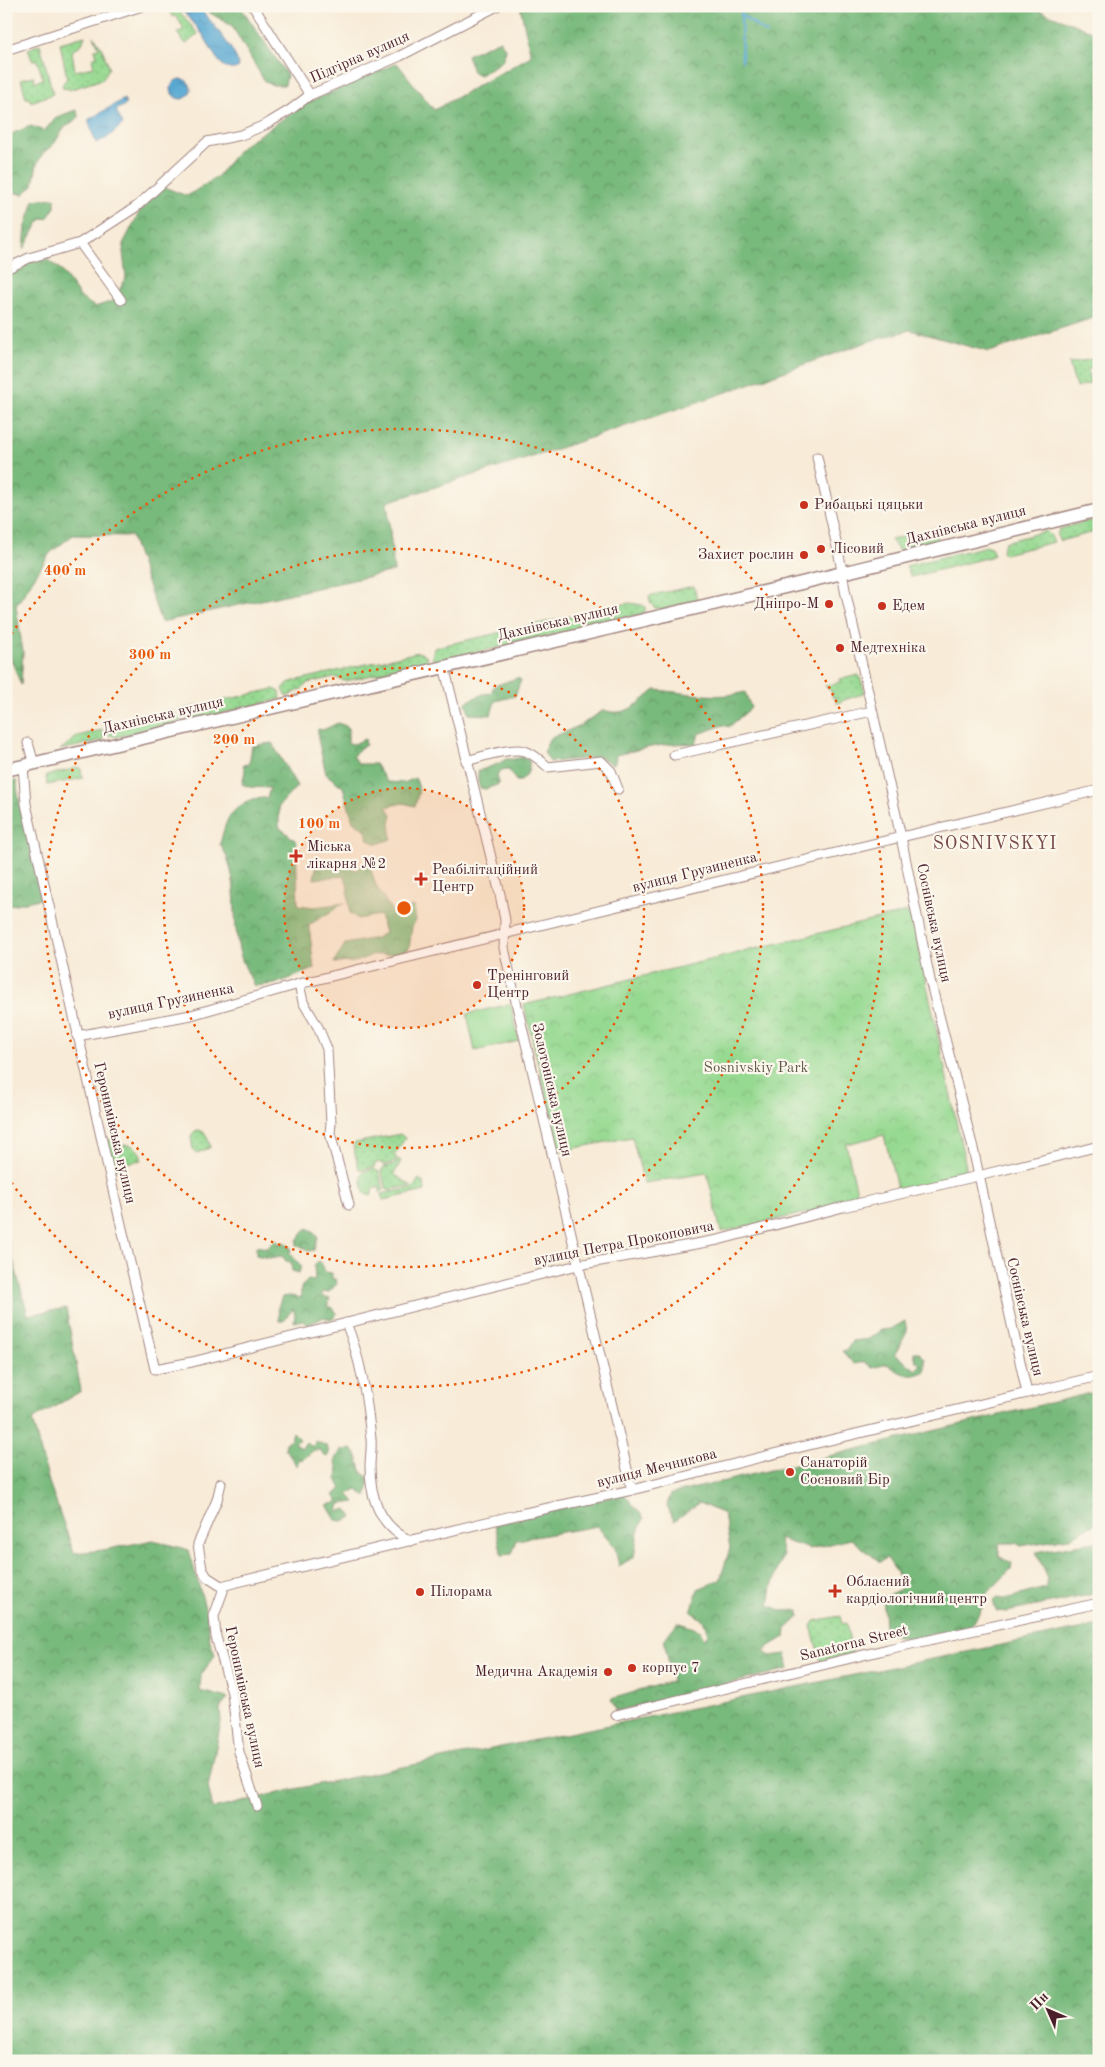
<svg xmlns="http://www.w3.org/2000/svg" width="1105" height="2067" font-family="'Old Standard TT',serif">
  <defs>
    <pattern id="grass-dots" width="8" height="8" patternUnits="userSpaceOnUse" patternTransform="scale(1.25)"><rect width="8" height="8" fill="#96d991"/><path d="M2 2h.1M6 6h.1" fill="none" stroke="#83ba7d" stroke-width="1.8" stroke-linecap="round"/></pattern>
    <pattern id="forest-crowns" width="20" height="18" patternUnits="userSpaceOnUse" patternTransform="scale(1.25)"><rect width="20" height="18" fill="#78b97b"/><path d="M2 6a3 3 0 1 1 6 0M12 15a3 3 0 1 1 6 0" fill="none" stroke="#649665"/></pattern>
    <pattern id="park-crowns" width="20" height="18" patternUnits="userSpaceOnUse" patternTransform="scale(1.25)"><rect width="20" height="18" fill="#96d991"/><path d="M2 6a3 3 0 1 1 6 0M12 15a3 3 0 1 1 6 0" fill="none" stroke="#83ba7d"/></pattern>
    <pattern id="water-ripples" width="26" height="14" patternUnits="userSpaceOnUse" patternTransform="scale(1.25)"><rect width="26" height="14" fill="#58a8d2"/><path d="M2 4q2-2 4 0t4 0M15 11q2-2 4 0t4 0" fill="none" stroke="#4b88ab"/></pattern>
  </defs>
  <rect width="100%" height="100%" fill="#fbf7ec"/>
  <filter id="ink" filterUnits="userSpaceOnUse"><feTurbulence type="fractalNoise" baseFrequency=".02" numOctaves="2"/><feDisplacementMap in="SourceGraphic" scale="10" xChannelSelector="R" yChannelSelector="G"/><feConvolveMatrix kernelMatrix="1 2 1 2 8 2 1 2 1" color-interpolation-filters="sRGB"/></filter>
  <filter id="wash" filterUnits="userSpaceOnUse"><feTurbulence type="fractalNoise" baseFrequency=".0096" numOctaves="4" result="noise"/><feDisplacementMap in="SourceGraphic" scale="20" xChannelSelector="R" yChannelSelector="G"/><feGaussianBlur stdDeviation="1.12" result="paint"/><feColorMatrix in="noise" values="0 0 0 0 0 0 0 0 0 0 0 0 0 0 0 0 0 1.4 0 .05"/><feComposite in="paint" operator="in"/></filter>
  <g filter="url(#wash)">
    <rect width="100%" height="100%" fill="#f8ebd7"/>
    <g fill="url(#grass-dots)" stroke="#707c5e">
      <path d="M166 6H175L198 34 186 44 177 33 184 29 176 16 173 17Z"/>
      <path d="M85 36 82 44 72 51 75 71 94 67 92 58 97 56 95 49 99 48 94 36 102 48 109 68 103 79 69 90 67 88 64 89 62 85 67 78 60 43Z"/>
      <path d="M40 44 53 94 31 102 29 98H26L21 79 34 76 35 82 43 79 37 60H32L28 49Z"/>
      <path d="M1093 359 1094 364 1088 371 1090 383 1076 388 1069 363Z"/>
      <path d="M1092 520 1098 524V531L1060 541 1057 536 1059 529Z"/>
      <path d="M934 528 938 542 899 551 891 540Z"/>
      <path d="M1046 531 1051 536 1054 542 1004 554 1002 550 1005 542Z"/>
      <path d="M987 546 991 547 994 555 990 557 911 577 906 566Z"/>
      <path d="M694 586 697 600 663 609 655 608 651 604 649 597 652 595Z"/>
      <path d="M629 603 642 605 645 607V613L437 662 432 658 434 648 441 646Z"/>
      <path d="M418 652 426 655 428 661 351 680 344 681 335 677 307 683 303 688 287 697 283 689 288 683 294 681Z"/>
      <path d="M859 675 865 692C856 698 844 698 837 704L835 697H832V692L825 686 840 682V679Z"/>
      <path d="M274 689 280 692 281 699 190 721 180 710Z"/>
      <path d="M171 710 183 721 117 737 106 734 105 728Z"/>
      <path d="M102 730 104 740 60 750 78 736Z"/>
      <path d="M80 767 83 778 47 785 46 776Z"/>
      <path d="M199 1130 205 1133 211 1147 197 1153 193 1150 191 1137 195 1131Z"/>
      <path d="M400 1134 405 1138 394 1156 397 1158 395 1162 384 1165 379 1162 375 1164 374 1167 363 1170 359 1169 353 1146 355 1143Z"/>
      <path d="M109 1139 116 1141 120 1146C131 1143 135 1145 141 1155V1160L119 1164 118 1168 114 1170 106 1142Z"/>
      <path d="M399 1159 401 1161 394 1174 411 1186 387 1190 381 1171 384 1167 395 1164Z"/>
      <path d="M374 1169 379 1172 384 1190 380 1192V1187L372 1189V1194L368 1195 364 1193 361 1176 363 1172Z"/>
      <path d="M419 1179 424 1183 425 1191 383 1200 381 1194 413 1188Z"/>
      <path d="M840 1616 842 1624 846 1623 852 1653 821 1662 811 1626 814 1621Z"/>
    </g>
    <g fill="url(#forest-crowns)" stroke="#616c53">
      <path d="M205 6H240L287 75 285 85H273L265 82 232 26 210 13Z"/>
      <path d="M520 6H1035L1038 10 1099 34V316L989 352 910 330 870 341 704 400 542 454 387 502 394 571 161 622 131 536 73 535 50 553 16 606 23 652 21 685 6 646V272L32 261 47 259 60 269 81 298 95 307 113 301 126 278 123 252 124 242 140 211 164 187 187 196 217 177 241 147 305 104 397 63 434 110 531 56Z"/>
      <path d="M500 40 506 50 502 61 480 75 473 72 467 55Z"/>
      <path d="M76 110 79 117 64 128 54 144 43 153 37 164 33 185 24 194 15 193 6 170V136L31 126 44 131 57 117Z"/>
      <path d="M55 198V207L47 219 44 218 39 222 24 249 26 226 34 200Z"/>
      <path d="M517 678 521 680 515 696 495 701 491 715 469 714 466 702 483 694 491 693 494 686Z"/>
      <path d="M655 690C683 692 718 700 745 692L751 708 729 727 723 725 699 734 696 744C666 742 645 748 616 755L615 763 611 764 601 757 550 762 544 752 549 739 581 725 604 710C625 718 639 703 655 690Z"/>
      <path d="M338 723 348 727V743L354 744 365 739 366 745 360 748 353 756 359 764H375L387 782 404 783 415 778C421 788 418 795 415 806L403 803 386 807 392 814 390 824 392 839 377 844 368 840 366 830 353 821 343 787 326 774 318 739V729L323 730Z"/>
      <path d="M272 743 297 786 279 806V827L296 841 298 905 314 907 345 903 309 925 314 969 275 984 254 986C250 976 243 965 240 954 230 916 242 879 220 844 222 836 224 828 227 821 233 807 252 797 267 798L270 788 249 787 242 784 245 771 243 765 249 764 252 746Z"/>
      <path d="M522 757 529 760C530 770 528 774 521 781H516L509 770H501L497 775 499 784 486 789 480 788 478 782V771L498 764 506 759H514Z"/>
      <path d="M15 780 17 782 18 794 44 898 6 906V785Z"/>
      <path d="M366 862 369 864 377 888 393 912 414 906 416 920 412 927 409 949 401 954 372 955 355 962 334 963 345 944 376 938 385 933 380 915 358 919 350 913 347 883 344 876 314 879 316 867H338L344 863 346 866 356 870Z"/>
      <path d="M307 1228 313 1231 318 1237 314 1250 308 1251 306 1248 297 1246V1240Z"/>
      <path d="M6 1233 28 1315 66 1308 81 1391 32 1420 49 1482 74 1553 103 1550 153 1540 189 1550 207 1615 210 1641 215 1655 201 1675 200 1691 228 1698 220 1709 221 1722 208 1787 213 1809 295 1789 1099 1625V2061H6Z"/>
      <path d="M276 1239 279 1244 284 1242 291 1248 290 1253 301 1266 299 1273 292 1271 291 1262 286 1261 282 1256 269 1258 256 1255V1246L267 1248Z"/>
      <path d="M319 1261 325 1272 332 1273V1279H336L337 1284 329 1292 321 1293 324 1298H330L327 1307H332L337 1313 332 1320 324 1317 308 1325 302 1320 294 1322 295 1314 293 1309 283 1321H279L278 1307 282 1297 290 1296 301 1298V1287L308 1280 315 1281 314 1265Z"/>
      <path d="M905 1321 907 1332 895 1354 916 1370 920 1365 916 1361 914 1352H919L925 1359V1371C910 1380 900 1373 887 1364L872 1368 865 1362 854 1364 842 1351 847 1350 852 1341 869 1339 881 1330 891 1329Z"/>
      <path d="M1099 1391V1522L1068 1538 1021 1546 1016 1543H999L1000 1557 1012 1563 1011 1569 986 1595 979 1596 984 1605 972 1625 910 1639 890 1634 885 1627 883 1597 901 1589 897 1573 887 1558 880 1562 851 1539 810 1549 779 1539 783 1555 772 1586 769 1605 783 1611 799 1610V1617L786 1629 785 1637 770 1646 764 1651 770 1656 786 1654 789 1669 617 1711 611 1699 672 1681 664 1639 678 1622 699 1630 705 1640 708 1633 703 1620 691 1612 698 1589 720 1580 730 1548 724 1514 699 1503 674 1521 667 1505 671 1494Z"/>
      <path d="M293 1432 300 1439 294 1443 302 1448 306 1442 310 1446H314L315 1441 327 1446 329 1453 327 1457 323 1455 321 1450H314L302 1460 299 1458 297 1466 285 1449 286 1442 291 1439Z"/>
      <path d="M352 1449 357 1456 362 1473 368 1477 369 1485 366 1496 357 1490 348 1494 355 1502 340 1504 338 1512 347 1509 353 1517 343 1521 336 1520 327 1505 336 1503 337 1499 333 1495 342 1489 337 1479 338 1468 335 1461 341 1450Z"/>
      <path d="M624 1494 644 1518 638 1532 634 1557 619 1566 615 1548 597 1526 517 1540 512 1554 502 1555 495 1524Z"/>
      <path d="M1099 1541V1593L1007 1612 996 1611 993 1601 996 1598 1005 1599 1045 1588 1048 1579 1036 1552Z"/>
    </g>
    <path fill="url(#park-crowns)" stroke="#707c5e" d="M911 911 966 1167 964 1174 898 1192 884 1135 846 1144 859 1201 721 1232 707 1173 644 1183 632 1137 560 1151 524 1005Z"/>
    <path fill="#96d991" stroke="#707c5e" d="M511 1004 519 1041 475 1051 467 1014Z"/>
    <g fill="url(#water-ripples)" stroke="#51647e">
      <path d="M177 6H198C208 18 238 52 239 67 222 78 210 45 203 35 196 25 186 14 177 6Z"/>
      <circle cx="181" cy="89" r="10"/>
      <path d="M124 99 126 105 117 109V113L123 124 107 138 96 143 88 120Z"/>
    </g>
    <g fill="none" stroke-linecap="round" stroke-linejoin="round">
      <g stroke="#58a8d2" stroke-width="2.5">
        <path d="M741 6 742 61"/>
        <path d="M741 15 766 33"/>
      </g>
    </g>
  </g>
  <g filter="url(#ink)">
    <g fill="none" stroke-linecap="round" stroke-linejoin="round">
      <g stroke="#a18581" stroke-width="11">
        <g id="street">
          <path d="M253 6 310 95"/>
          <path d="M6 50 142 6"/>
          <path d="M80 243 121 300"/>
          <path d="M6 269 29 258 80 243 136 207 207 142 241 135 265 125 290 110 310 95 400 56 497 6"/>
          <path d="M817 457 840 560 845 590 901 837 930 980 972 1144 1027 1393"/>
          <path d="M444 666 500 894 505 920 504 948 517 1006 632 1490"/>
          <path d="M28 743 34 764"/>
          <path d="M674 755 872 711"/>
          <path d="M466 761C482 757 510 747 525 751 534 754 541 761 548 767L601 761 611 771 618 789"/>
          <path d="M23 766 26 804 116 1203 155 1369 192 1362 578 1265 718 1240 843 1207 978 1176 1099 1146"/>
          <path d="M299 984 303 1002 318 1027 327 1049 331 1123 330 1133 349 1205"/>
          <path d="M77 1036 191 1015 299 984 901 837 1099 790"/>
          <path d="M346 1323C361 1359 367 1399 371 1439 372 1447 370 1457 370 1466 370 1498 380 1527 411 1541"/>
          <path d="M221 1586 516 1515 632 1490 805 1446 1099 1376"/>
          <path d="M221 1586 223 1591 214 1616 216 1637 232 1693 239 1752 257 1806"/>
          <path d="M221 1586 207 1577 202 1569 198 1544 217 1500 221 1483"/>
          <path d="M616 1715 888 1649 1099 1603"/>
        </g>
      </g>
      <g stroke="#a18581" stroke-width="15">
        <path id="primary" d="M6 770 785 587 1099 510"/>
      </g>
      <use href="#street" stroke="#fff" stroke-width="9"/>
      <use href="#primary" stroke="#fff" stroke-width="12"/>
    </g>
  </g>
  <circle cx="404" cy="908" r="120" fill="#e8590c" fill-opacity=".12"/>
  <g fill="none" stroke="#e8590c" stroke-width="2.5" stroke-dasharray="2.5 5">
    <circle cx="404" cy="908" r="120"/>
    <circle cx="404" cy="908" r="240"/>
    <circle cx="404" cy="908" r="359"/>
    <path d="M7 640A479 479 0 1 1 7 1176"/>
  </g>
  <g fill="#c8321e" stroke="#fbf7ec" stroke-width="2">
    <circle cx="804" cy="505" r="5"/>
    <circle cx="821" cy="549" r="5"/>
    <circle cx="804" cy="555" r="5"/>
    <circle cx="829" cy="604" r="5"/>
    <circle cx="882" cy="606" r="5"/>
    <circle cx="840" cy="648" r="5"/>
    <path d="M293.5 848.5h5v5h5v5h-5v5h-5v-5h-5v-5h5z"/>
    <path d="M418.5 871.5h5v5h5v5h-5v5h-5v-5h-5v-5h5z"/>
    <circle cx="477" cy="985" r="5"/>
    <circle cx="790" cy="1472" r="5"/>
    <path d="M832.5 1583.5h5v5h5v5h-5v5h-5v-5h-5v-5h5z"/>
    <circle cx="420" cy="1592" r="5"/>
    <circle cx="632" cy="1668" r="5"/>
    <circle cx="608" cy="1672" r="5"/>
  </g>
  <g text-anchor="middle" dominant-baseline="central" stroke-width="4.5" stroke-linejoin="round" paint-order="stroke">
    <g font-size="15" fill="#4a1f2b" stroke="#fbf7ec">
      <text transform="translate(360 58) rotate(-24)">Підгірна вулиця</text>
      <text transform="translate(966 526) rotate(-14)">Дахнівська вулиця</text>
      <text transform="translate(558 623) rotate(-13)">Дахнівська вулиця</text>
      <text transform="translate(163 716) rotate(-13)">Дахнівська вулиця</text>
      <text transform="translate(695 873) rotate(-14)">вулиця Грузиненка</text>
      <text transform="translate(933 923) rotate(78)">Соснівська вулиця</text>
      <text transform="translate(171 1002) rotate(-12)">вулиця Грузиненка</text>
      <text transform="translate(551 1090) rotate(77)">Золотоніська вулиця</text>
      <text transform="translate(114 1133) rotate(77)">Геронимівська вулиця</text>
      <text transform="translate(624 1244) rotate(-11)">вулиця Петра Прокоповича</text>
      <text transform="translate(1024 1317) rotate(77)">Соснівська вулиця</text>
      <text transform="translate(657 1469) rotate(-14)">вулиця Мечникова</text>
      <text transform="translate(854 1644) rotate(-14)">Sanatorna Street</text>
      <text transform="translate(244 1697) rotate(78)">Геронимівська вулиця</text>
    </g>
    <g font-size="15" fill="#4a1f2b" stroke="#fbf7ec" text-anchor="start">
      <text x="814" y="505">Рибацькі цяцьки</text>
      <text x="831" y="549">Лісовий</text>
      <text x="794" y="555" text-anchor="end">Захист рослин</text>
      <text x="819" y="604" text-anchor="end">Дніпро-М</text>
      <text x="892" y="606">Едем</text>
      <text x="850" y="648">Медтехніка</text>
      <text x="307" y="847">Міська<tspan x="307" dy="17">лікарня №2</tspan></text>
      <text x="432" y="870">Реабілітаційний<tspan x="432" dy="17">Центр</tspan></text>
      <text x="487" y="976">Тренінговий<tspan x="487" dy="17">Центр</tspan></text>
      <text x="800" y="1463">Санаторій<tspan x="800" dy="17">Сосновий Бір</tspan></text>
      <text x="846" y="1582">Обласний<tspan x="846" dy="17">кардіологічний центр</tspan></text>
      <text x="430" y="1592">Пілорама</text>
      <text x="642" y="1668">корпус 7</text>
      <text x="598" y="1672" text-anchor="end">Медична Академія</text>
    </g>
    <g font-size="15" fill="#61574a" stroke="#fbf7ec">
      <text x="756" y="1068">Sosnivskiy Park</text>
    </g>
    <g font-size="18" letter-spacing="1" fill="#784a48" stroke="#fbf7ec">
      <text x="995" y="844">SOSNIVSKYI</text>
    </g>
  </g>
  <circle cx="404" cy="908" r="8" fill="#e8590c" stroke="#fbf7ec" stroke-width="2.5"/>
  <g font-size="15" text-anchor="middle" font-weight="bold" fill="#e8590c" stroke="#fbf7ec" stroke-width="4.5" stroke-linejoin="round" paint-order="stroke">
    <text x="65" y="575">400 m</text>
    <text x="150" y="659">300 m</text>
    <text x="234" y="744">200 m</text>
    <text x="319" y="828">100 m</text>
  </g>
  <rect width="1105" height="2067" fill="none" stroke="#fbf7ec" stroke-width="25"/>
  <g transform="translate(1048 2010) rotate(315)" stroke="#fbf7ec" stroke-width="4" paint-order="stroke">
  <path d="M0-4L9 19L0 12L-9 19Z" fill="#4a1f2b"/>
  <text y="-8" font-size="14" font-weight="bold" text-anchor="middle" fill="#4a1f2b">Пн</text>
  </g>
</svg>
